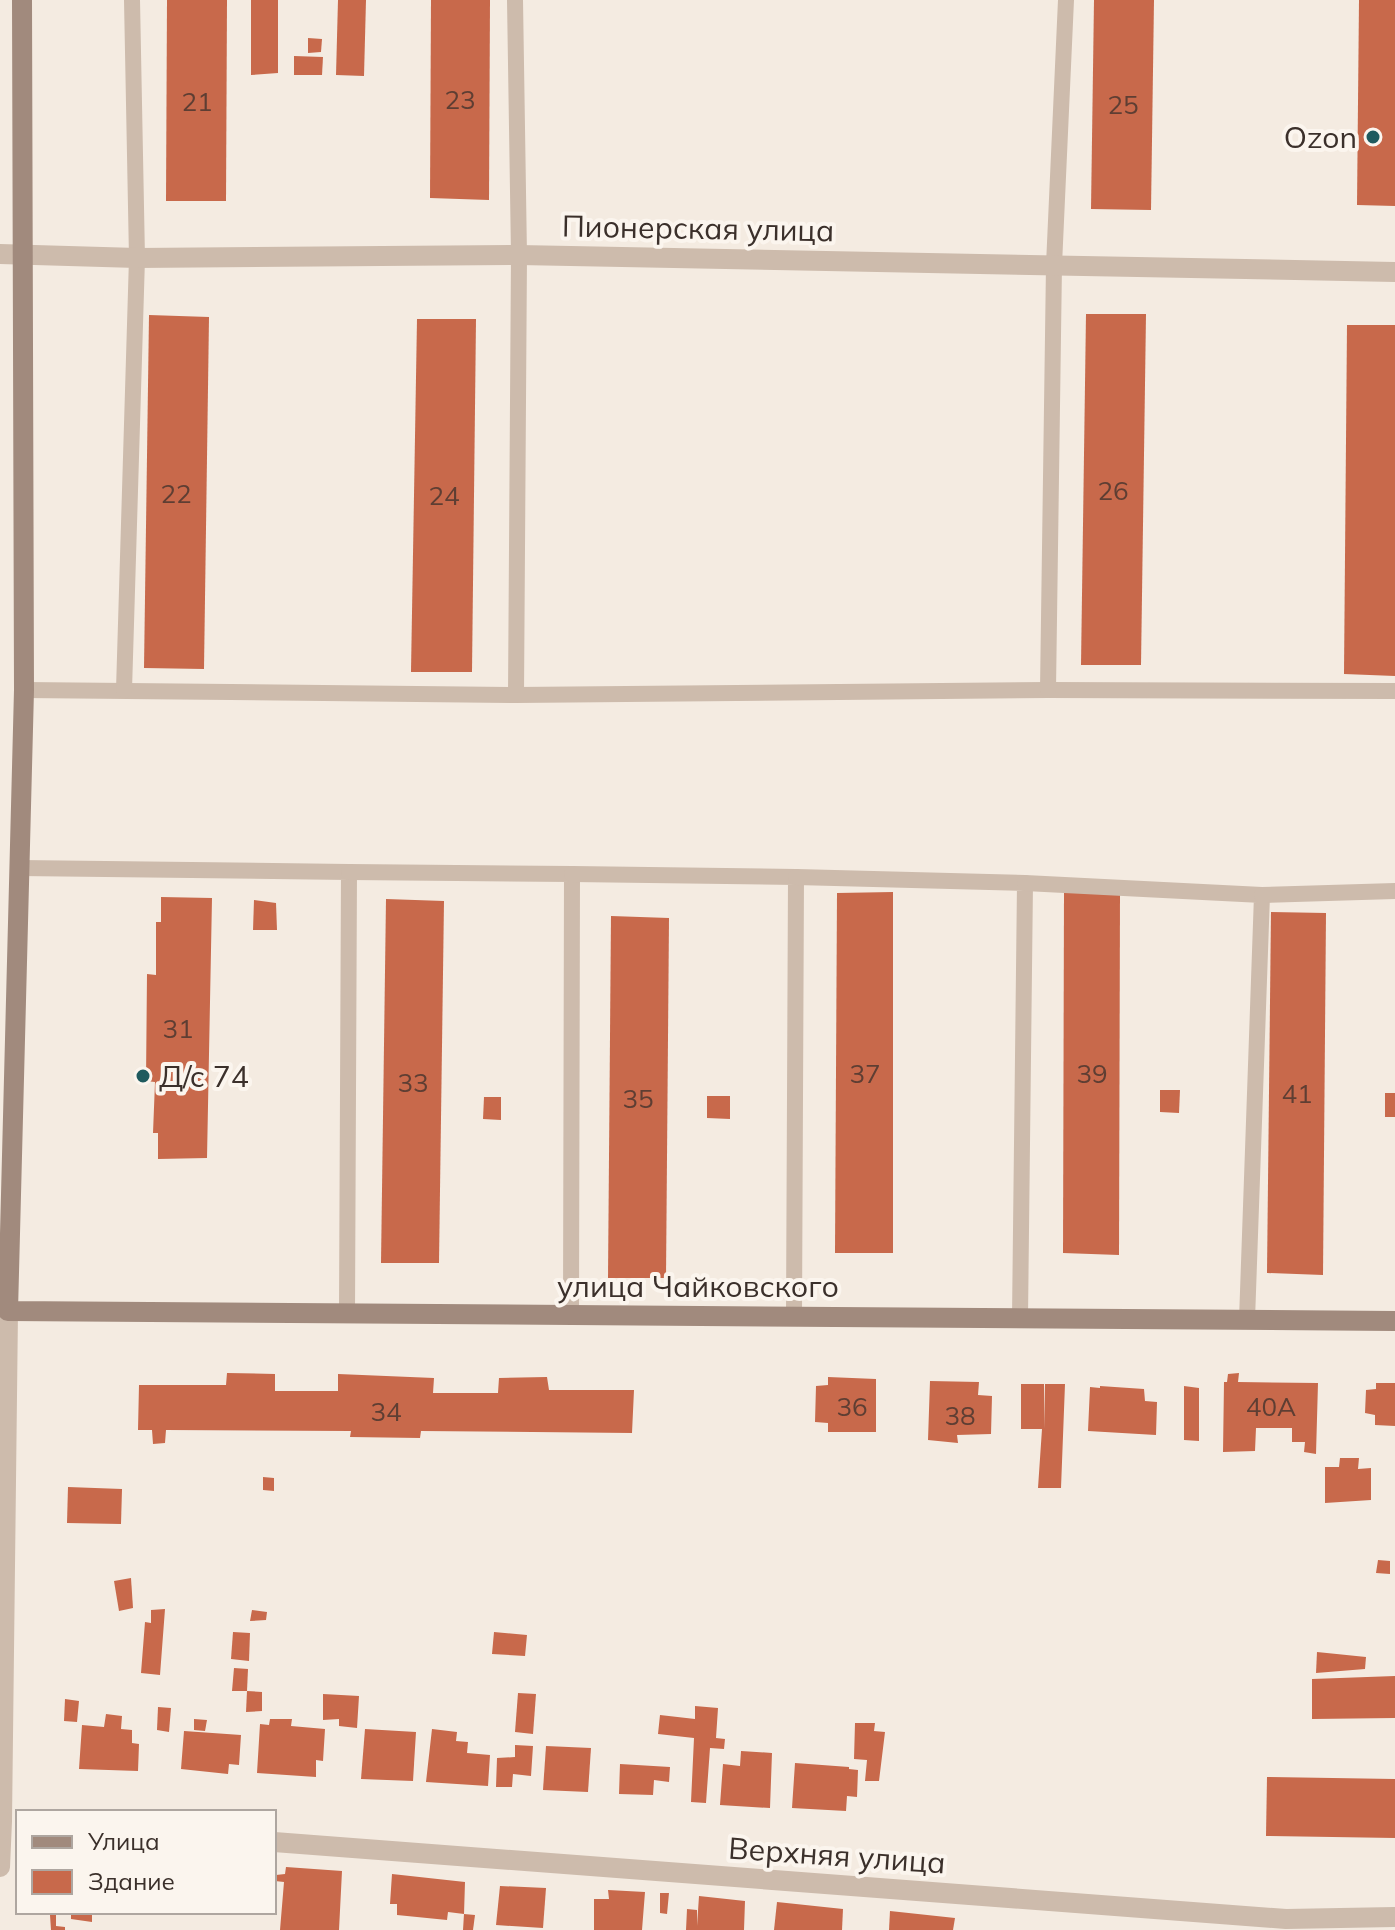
<svg xmlns="http://www.w3.org/2000/svg" width="1395" height="1930" font-family="Mulish,sans-serif">
  <rect width="100%" height="100%" fill="#f4ebe1"/>
  <g fill="#c8694b">
    <path d="M167 0H227L226 201H166Z"/>
    <path d="M251 0H278V73L251 75Z"/>
    <path d="M338 0H366L364 76 336 75Z"/>
    <path d="M431 0H490L489 200 430 198Z"/>
    <path d="M1094 0H1154L1151 210 1091 209Z"/>
    <path d="M1359 0H1395V206L1357 205Z"/>
    <path d="M308 38 322 39 321 52 308 53Z"/>
    <path d="M294 56 323 57 322 75H294Z"/>
    <path d="M1086 314H1146L1141 665H1081Z"/>
    <path d="M149 315 209 317 204 669 144 668Z"/>
    <path d="M417 319H476L472 672H411Z"/>
    <path d="M1347 325H1395V676L1344 674Z"/>
    <path d="M893 892V1253H835L837 893Z"/>
    <path d="M1120 892 1119 1255 1063 1253 1064 893Z"/>
    <path d="M161 897 212 898 207 1158 158 1159V1133H153L155 1082 146 1081 147 974 156 975V922H161Z"/>
    <path d="M386 899 444 901 439 1263H381Z"/>
    <path d="M254 900 276 903 277 930H253Z"/>
    <path d="M1271 912 1326 913 1323 1275 1267 1273Z"/>
    <path d="M611 916 669 918 666 1278H608Z"/>
    <path d="M1160 1090H1180L1179 1113 1160 1112Z"/>
    <rect x="1385" y="1093" width="10" height="24"/>
    <path d="M707 1096H730V1119L707 1118Z"/>
    <path d="M484 1097H501V1120L483 1119Z"/>
    <path d="M227 1373 275 1374V1391H338V1374L434 1378 433 1393H498L499 1378 547 1377 549 1390H634L632 1433 421 1431 420 1438 350 1437 351 1431 166 1430 165 1443 153 1444 152 1430H138L139 1385H226Z"/>
    <path d="M1239 1373 1238 1382 1318 1383 1316 1454 1304 1452 1305 1442H1292V1428H1256L1255 1451 1223 1452 1224 1382H1227L1228 1374Z"/>
    <path d="M828 1377 876 1379V1432H828V1423L815 1422 816 1386 828 1385Z"/>
    <path d="M930 1381 979 1382 978 1395 992 1396 991 1434 957 1435 958 1443 928 1440Z"/>
    <path d="M1376 1383H1395V1426L1375 1425V1415L1365 1413 1366 1390 1376 1389Z"/>
    <path d="M1021 1384H1044L1045 1429V1384H1065L1061 1488H1038L1042 1429H1021Z"/>
    <path d="M1100 1386 1144 1389 1145 1401 1157 1402 1156 1435 1088 1431 1090 1387 1100 1388Z"/>
    <path d="M1184 1386 1199 1388V1441L1184 1440Z"/>
    <path d="M1340 1458H1359L1358 1469 1371 1468V1500L1325 1503V1467H1339Z"/>
    <path d="M263 1477 274 1478V1491L263 1490Z"/>
    <path d="M68 1487 122 1489 121 1524 67 1523Z"/>
    <path d="M1378 1560 1390 1561V1574L1376 1573Z"/>
    <path d="M131 1578 133 1608 119 1611 114 1581Z"/>
    <path d="M165 1609 160 1675 141 1673 145 1622 151 1623V1610Z"/>
    <path d="M252 1610 267 1612 266 1620 250 1621Z"/>
    <path d="M233 1632 250 1633 249 1661 231 1659Z"/>
    <path d="M494 1632 527 1635 525 1656 492 1654Z"/>
    <path d="M1317 1652 1366 1657 1365 1669 1316 1673Z"/>
    <path d="M234 1668 248 1669 247 1691H232Z"/>
    <path d="M1395 1676V1718L1312 1719V1679Z"/>
    <path d="M247 1691 262 1692V1711L246 1712Z"/>
    <path d="M518 1693 536 1694 533 1734 515 1732Z"/>
    <path d="M323 1694 359 1696 357 1728 339 1726V1719L323 1720Z"/>
    <path d="M65 1699 79 1701 77 1722 64 1721Z"/>
    <path d="M695 1706 718 1708 716 1738 725 1739 724 1749 710 1748 706 1803 691 1802 694 1738 658 1734 660 1715 695 1719Z"/>
    <path d="M158 1707 171 1708 169 1732 157 1730Z"/>
    <path d="M106 1714 122 1716 121 1729 132 1730V1743L139 1744 138 1771 79 1769 82 1725 104 1727Z"/>
    <path d="M194 1719 207 1720 205 1731 194 1730Z"/>
    <path d="M270 1719H292L291 1726 325 1729 323 1761 316 1760V1777L257 1773 260 1724 269 1725Z"/>
    <path d="M855 1723H875L874 1731 885 1732 879 1781H865L867 1760 854 1759Z"/>
    <path d="M365 1729 416 1732 413 1781 361 1779Z"/>
    <path d="M432 1729 457 1732 456 1741 468 1742 467 1753 490 1755 488 1786 426 1782Z"/>
    <path d="M184 1731 241 1735 239 1765 229 1764 228 1774 181 1769Z"/>
    <path d="M515 1745 533 1746 531 1776 513 1774 512 1787H496L497 1758 515 1757Z"/>
    <path d="M546 1746 591 1748 588 1792 543 1790Z"/>
    <path d="M741 1751 772 1753 770 1808 720 1805 723 1764 740 1766Z"/>
    <path d="M795 1763 849 1767V1769L858 1770 857 1797 847 1796 846 1811 792 1808Z"/>
    <path d="M620 1764 670 1767 669 1782 654 1780 653 1795 619 1794Z"/>
    <path d="M1267 1777 1395 1779V1838L1266 1836Z"/>
    <path d="M286 1867 342 1871 339 1930H280L284 1882 275 1881 276 1875 285 1874Z"/>
    <path d="M392 1874 465 1882 464 1914 448 1912 447 1920 397 1915V1904H390Z"/>
    <path d="M500 1886 546 1888 543 1928 496 1925Z"/>
    <path d="M608 1890 645 1892 642 1930H594V1899H609Z"/>
    <path d="M660 1893H669L667 1914 660 1913Z"/>
    <path d="M699 1896 745 1901 744 1930H686L687 1909 697 1910V1926Z"/>
    <path d="M777 1902 843 1909 842 1930H774Z"/>
    <path d="M890 1911 955 1918 953 1930H889Z"/>
    <path d="M71 1912H92V1922L71 1919Z"/>
    <path d="M464 1914 475 1915 473 1930H463Z"/>
    <path d="M50 1915H56V1926L65 1927V1930H51Z"/>
  </g>
  <g fill="none" stroke-linecap="round" stroke-linejoin="round">
    <g stroke="#cdbbac" stroke-width="16">
      <path d="M515 0 519 255 516 695"/>
      <path d="M24 690 516 695 1048 690 1395 691"/>
      <path d="M124 690 137 258 132 0"/>
      <path d="M1048 690 1054 265 1066 0"/>
      <path d="M19 868 349 872 347 1313"/>
      <path d="M349 872 572 874 571 1315"/>
      <path d="M572 874 796 877 794 1317"/>
      <path d="M796 877 1025 883 1020 1318"/>
      <path d="M1025 883 1262 895 1247 1320"/>
      <path d="M1262 895 1395 891"/>
    </g>
    <g stroke="#cdbbac" stroke-width="20">
      <path d="M0 254 137 258 519 255 1395 272"/>
      <path d="M0 1310 8 1311 2 1821 0 1867"/>
      <path d="M274 1842 1286 1919 1395 1917"/>
    </g>
    <path stroke="#a18a7d" stroke-width="20" d="M22 0 24 690 8 1311 1395 1321"/>
  </g>
  <g fill="#1f5a5e" stroke="#fbf5ee" stroke-width="3">
    <circle cx="1373" cy="137" r="8"/>
    <circle cx="143" cy="1076" r="8"/>
  </g>
  <g text-anchor="middle" dominant-baseline="central" stroke-width="8" stroke-linejoin="round" paint-order="stroke">
    <g font-size="26" fill="#5e3e33">
      <text x="460" y="99">23</text>
      <text x="197" y="101">21</text>
      <text x="1123" y="104">25</text>
      <text x="1113" y="490">26</text>
      <text x="176" y="493">22</text>
      <text x="444" y="495">24</text>
      <text x="178" y="1028">31</text>
      <text x="865" y="1073">37</text>
      <text x="1092" y="1073">39</text>
      <text x="413" y="1082">33</text>
      <text x="1297" y="1093">41</text>
      <text x="638" y="1098">35</text>
      <text x="852" y="1406">36</text>
      <text x="1271" y="1406">40А</text>
      <text x="386" y="1411">34</text>
      <text x="960" y="1415">38</text>
    </g>
    <g font-size="30" fill="#3b302b" stroke="#fbf5ee" text-anchor="end">
      <text x="1357" y="137">Ozon</text>
      <text x="159" y="1076" text-anchor="start">Д/с 74</text>
    </g>
    <g font-size="30" fill="#3b302b" stroke="#fbf5ee">
      <text transform="translate(698 228) rotate(1)">Пионерская улица</text>
      <text x="698" y="1286">улица Чайковского</text>
      <text transform="translate(837 1855) rotate(4)">Верхняя улица</text>
    </g>
  </g>
  <rect x="16" y="1810" width="260" height="104" fill="#fbf5ee" stroke="#aea6a0" stroke-width="2"/>
  <rect x="32" y="1836" width="40" height="12" fill="#a18a7d" stroke="#aea6a0" stroke-width="2"/>
  <text x="88" y="1850" font-size="24" fill="#3b302b">Улица</text>
  <rect x="32" y="1870" width="40" height="24" fill="#c8694b" stroke="#aea6a0" stroke-width="2"/>
  <text x="88" y="1890" font-size="24" fill="#3b302b">Здание</text>
</svg>
